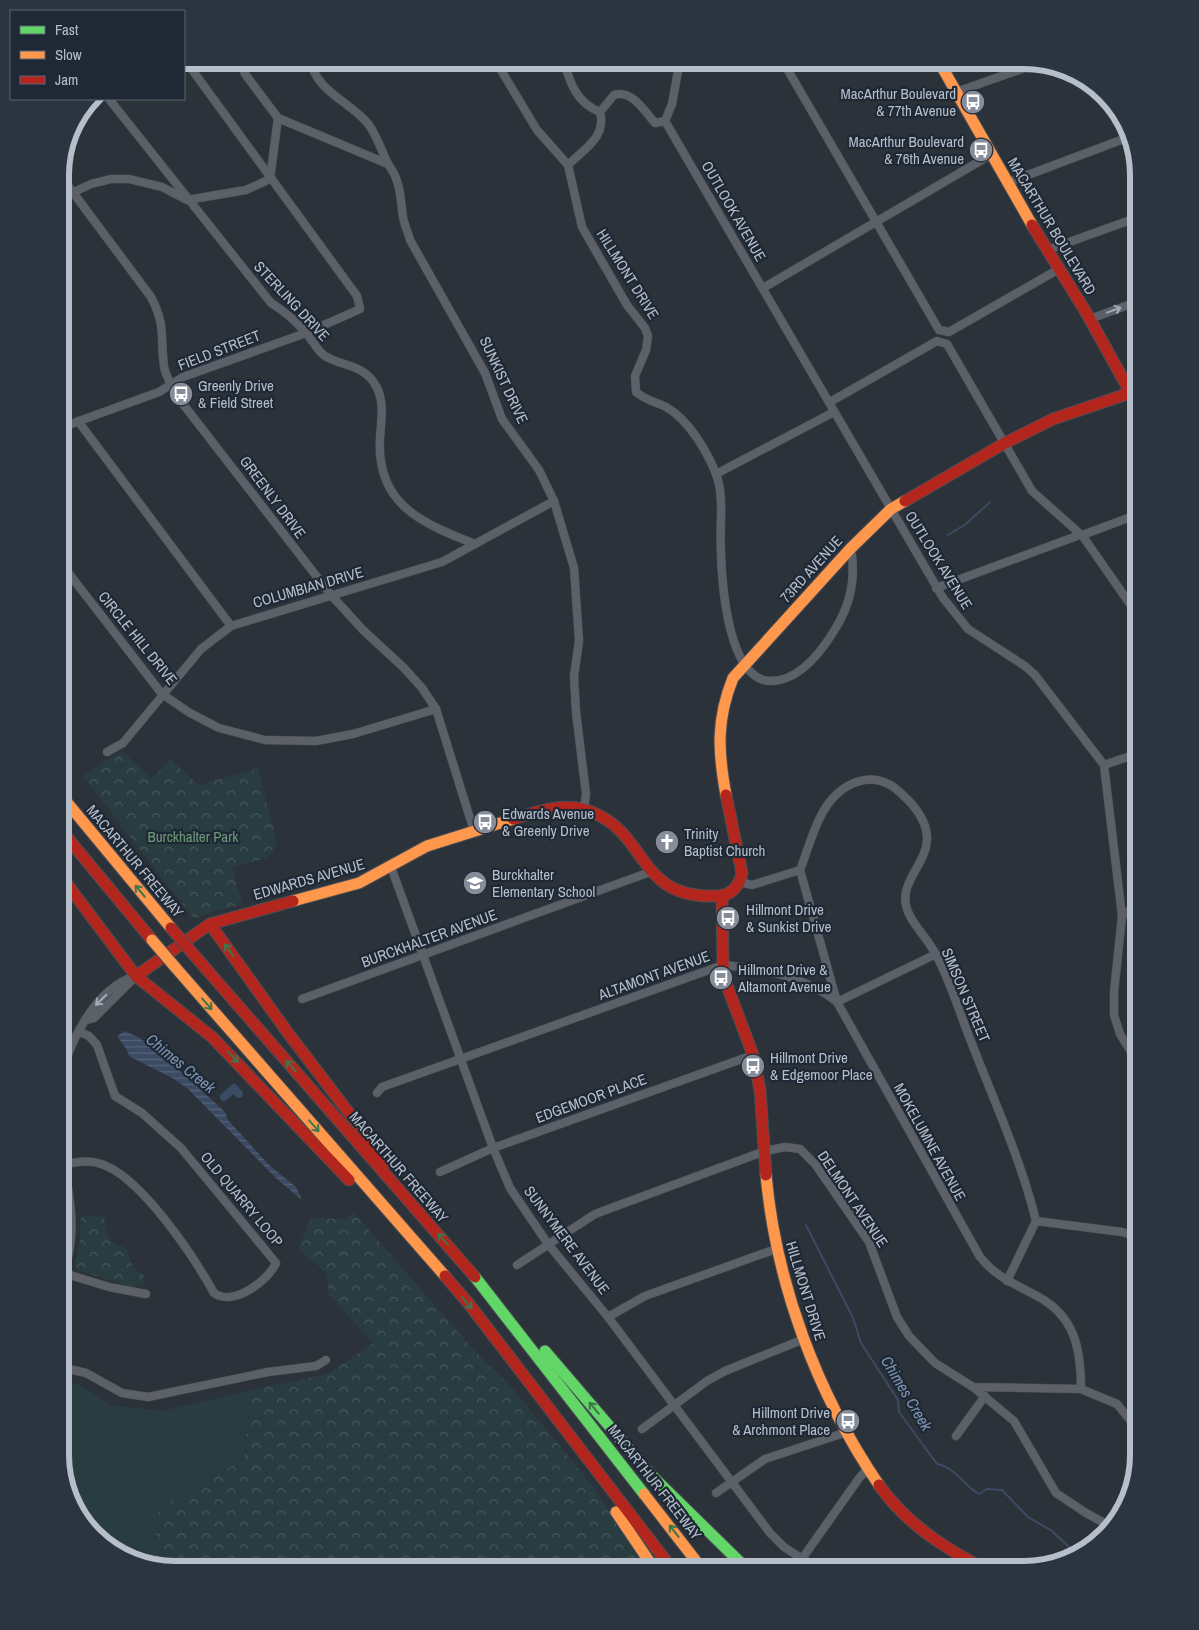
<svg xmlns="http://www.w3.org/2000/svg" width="1199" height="1630" font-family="'Archivo Narrow',sans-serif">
  <defs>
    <pattern id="forest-crowns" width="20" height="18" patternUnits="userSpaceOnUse" patternTransform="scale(1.25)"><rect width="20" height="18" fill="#293d41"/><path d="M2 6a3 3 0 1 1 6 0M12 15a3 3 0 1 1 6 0" fill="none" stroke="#46575b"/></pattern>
    <pattern id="water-rules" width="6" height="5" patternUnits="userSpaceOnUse" patternTransform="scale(1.25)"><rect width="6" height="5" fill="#3b4b64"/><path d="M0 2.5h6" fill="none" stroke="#556379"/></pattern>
  </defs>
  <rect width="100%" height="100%" fill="#2c323a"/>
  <path fill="#293d41" d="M60 1381 78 1384 111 1405 162 1411 251 1390 243 1459 158 1508 155 1548 114 1551 108 1545 99 1513 68 1486 60 1455Z"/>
  <g fill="url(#forest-crowns)">
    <path d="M122 751 152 779 170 759 198 785 258 769 277 843 267 858 232 867 242 905 218 910 194 919 83 776Z"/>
    <path d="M353 1212 472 1348 513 1389 595 1489 646 1570H168L117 1554 114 1551 155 1548 158 1508 244 1459 251 1390 328 1374 373 1343 329 1295 326 1272 298 1249 311 1218 346 1219Z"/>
    <path d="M81 1216 104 1217C107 1233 107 1244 125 1247 131 1261 131 1269 145 1276L144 1285 131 1286 79 1271 75 1265 80 1241Z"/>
    <path d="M68 1486 99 1513 108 1545 76 1513Z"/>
  </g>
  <path fill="url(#water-rules)" d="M125 1031 140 1038 189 1079 226 1113 227 1119 269 1165 296 1187 302 1200 277 1179 188 1089 174 1079 129 1056 127 1050 117 1036Z"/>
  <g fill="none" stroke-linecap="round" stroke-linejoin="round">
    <g stroke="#3b4b64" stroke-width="2">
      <path d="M948 535 966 524 990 502"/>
      <path d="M806 1225 853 1318 861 1343 898 1400 899 1412 937 1464C955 1467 963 1485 979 1494L987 1489 1002 1490 1028 1517 1052 1531 1070 1548 1084 1552"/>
      <path d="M60 1310 71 1290"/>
      <path d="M77 1514 91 1525 92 1529"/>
    </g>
    <path stroke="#3b4b64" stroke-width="8" d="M224 1097 234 1088 239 1094"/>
    <g stroke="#4a4e54" stroke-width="9">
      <g id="street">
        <path d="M240 60 245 74 278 118 388 164C401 181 400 197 403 217 404 224 408 232 410 240L485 373 502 419 539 470 554 501 574 568 579 641 574 676 576 712 586 794 584 809"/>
        <path d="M311 60C314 91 353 103 369 125 377 136 382 152 388 164"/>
        <path d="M495 60 537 130 568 165 582 227 627 305 645 328 648 336 646 350 635 376 636 392C645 400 656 402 666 407 688 419 707 451 716 474 725 497 719 528 721 553 722 584 728 681 771 681 799 681 821 652 834 631 851 604 856 579 851 548"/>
        <path d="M563 60C570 82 576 103 600 112"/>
        <path d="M782 60 939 330 949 332 1059 269"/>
        <path d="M956 92 1039 63"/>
        <path d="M109 99 271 303C284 311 295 320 305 332 312 339 317 351 325 356 343 367 364 364 376 386 385 402 381 421 380 438 376 505 422 523 475 544"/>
        <path d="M665 121 943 598 968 629 1025 666 1035 675 1104 765 1122 916 1114 992V1015L1120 1034 1139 1065"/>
        <path d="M568 165C584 149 607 137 600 112L614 95C632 89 645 112 655 123L665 121 672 104 680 60"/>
        <path d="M60 175 151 297C166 325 160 337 164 366 165 375 172 386 176 395L331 595 363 630 404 668 422 688 436 709 474 831"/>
        <path d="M1009 182 1129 137"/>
        <path d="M74 192 91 184 111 179H129L162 187 187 200 246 190 270 179 278 118"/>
        <path d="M1047 250 1139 217"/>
        <path d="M763 288 992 154"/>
        <path d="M1090 319 1139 301"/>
        <path d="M830 402 937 341 947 344 1032 491 1078 532"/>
        <path d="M78 421 231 626"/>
        <path d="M60 428 159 392 183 377 306 333 360 309 357 296 185 60"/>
        <path d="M716 474 834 412"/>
        <path d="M1085 534 1139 514"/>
        <path d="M1084 538 1139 617"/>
        <path d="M60 562 162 694 190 713 219 728 265 740 316 741 353 734 436 709"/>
        <path d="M936 588 1077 536"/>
        <path d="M107 752 123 743 201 649 231 626 442 562 554 501"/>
        <path d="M1104 765 1139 753"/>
        <path d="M391 867 493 1148 510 1188 548 1244 608 1317 770 1533 784 1547 820 1570"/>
        <path d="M800 870 837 1002 980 1257C996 1277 1015 1284 1037 1296 1075 1316 1081 1349 1081 1389"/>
        <path d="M740 882 752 885 800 870C810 845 817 811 838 793 848 784 862 778 876 780 891 782 900 792 910 802 958 856 887 873 910 916 917 929 928 940 935 953 949 977 961 1017 972 1044 995 1103 1021 1160 1036 1221L1007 1281"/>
        <path d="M1122 916 1139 903"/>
        <path d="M302 999 650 872"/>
        <path d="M86 1020 94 1018 136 976"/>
        <path d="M60 1084C67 1045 95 987 136 976"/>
        <path d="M377 1093 382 1087 723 965C763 969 805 976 837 1002L936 954"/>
        <path d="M64 1165C75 1162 87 1160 98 1163 139 1173 194 1257 214 1293 233 1307 268 1281 276 1263L181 1148 142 1113 115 1096 97 1045 89 1036 80 1032"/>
        <path d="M440 1172 493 1148 753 1055"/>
        <path d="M1036 1221 1122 1232 1139 1237"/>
        <path d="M517 1265 595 1214 765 1151 785 1147 800 1149 815 1164 869 1242 897 1317 909 1336 935 1363 973 1387 1081 1389 1117 1404 1139 1431"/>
        <path d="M60 1272 109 1287 146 1294"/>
        <path d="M60 1279C82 1236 67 1185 60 1141"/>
        <path d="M1139 1308V1303"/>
        <path d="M608 1317 645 1296 776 1249"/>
        <path d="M60 1367 86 1373 122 1393 148 1397 268 1372 316 1366 326 1360"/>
        <path d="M973 1387 1014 1421 1056 1493 1086 1513 1110 1526"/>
        <path d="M642 1429 707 1381 725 1371 804 1339"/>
        <path d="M956 1436 985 1396"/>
        <path d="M716 1493 765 1459 847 1432"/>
        <path d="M794 1570 860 1477 868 1469"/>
      </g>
    </g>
    <g stroke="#4a4e54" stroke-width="13">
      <g id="fast">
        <path d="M475 1277 644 1494"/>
        <path d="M545 1351 652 1476 748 1570"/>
      </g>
    </g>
    <g stroke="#4a4e54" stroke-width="13">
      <g id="slow">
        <path d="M938 60 1032 225"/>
        <path d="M60 794 171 928"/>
        <path d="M726 795C718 752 716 720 733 678L851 548 891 509 905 501"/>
        <path d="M293 901 359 883 427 846 513 819"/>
        <path d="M175 967 445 1276"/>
        <path d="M766 1175C776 1284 817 1394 879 1485"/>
        <path d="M644 1494 703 1570"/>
        <path d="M616 1512 655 1570"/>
      </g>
    </g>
    <g stroke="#4a4e54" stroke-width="13">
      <g id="jam">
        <path d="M1032 225 1087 314 1139 408"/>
        <path d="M905 501 1005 443 1053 419 1139 390"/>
        <path d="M513 819C539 811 565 801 592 812 649 835 637 899 716 896 731 896 739 887 742 873L726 795"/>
        <path d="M60 829 152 940"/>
        <path d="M60 875 136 976 210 924 293 901"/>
        <path d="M722 896 723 965 726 983 753 1055 760 1090 766 1175"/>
        <path d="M210 924 288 1033 378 1151 384 1164"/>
        <path d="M194 955 475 1277"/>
        <path d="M136 976 212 1037 349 1180"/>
        <path d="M445 1276 469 1304 673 1570"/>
        <path d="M879 1485C906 1524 945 1548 986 1570"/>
      </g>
    </g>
    <use href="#street" stroke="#5c6068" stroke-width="8"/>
    <use href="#fast" stroke="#63d668" stroke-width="11"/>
    <use href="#slow" stroke="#ff974d" stroke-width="11"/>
    <use href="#jam" stroke="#b3261e" stroke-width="11"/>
    <g stroke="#494e55" stroke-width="13" stroke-linecap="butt">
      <path id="slow-bridge" d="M152 940 175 967"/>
    </g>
    <g stroke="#494e55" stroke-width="13" stroke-linecap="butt">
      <path id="jam-bridge" d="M171 928 194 955"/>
    </g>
    <use href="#slow-bridge" stroke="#ff974d" stroke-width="11"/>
    <use href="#jam-bridge" stroke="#b3261e" stroke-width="11"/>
  </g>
  <defs><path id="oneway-shaft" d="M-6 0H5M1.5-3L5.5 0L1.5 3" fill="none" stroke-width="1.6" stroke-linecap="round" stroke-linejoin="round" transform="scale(1.25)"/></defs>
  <g stroke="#a4abb6">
    <use href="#oneway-shaft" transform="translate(1114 310) rotate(-20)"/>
    <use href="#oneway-shaft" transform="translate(101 1000) rotate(136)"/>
  </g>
  <g stroke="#3e764c">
    <use href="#oneway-shaft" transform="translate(140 891) rotate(-130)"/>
    <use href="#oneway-shaft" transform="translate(229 950) rotate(-126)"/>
    <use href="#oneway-shaft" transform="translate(207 1004) rotate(49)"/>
    <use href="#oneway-shaft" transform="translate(233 1057) rotate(46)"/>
    <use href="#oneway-shaft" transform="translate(291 1066) rotate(-131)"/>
    <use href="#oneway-shaft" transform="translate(314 1126) rotate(49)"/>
    <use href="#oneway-shaft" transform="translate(443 1239) rotate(-131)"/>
    <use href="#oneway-shaft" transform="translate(467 1303) rotate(50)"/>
    <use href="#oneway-shaft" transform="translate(594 1408) rotate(-130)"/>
    <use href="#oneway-shaft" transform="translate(674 1531) rotate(-128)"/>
  </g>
  <defs>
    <g id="bus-disc" transform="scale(1.25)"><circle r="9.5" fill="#868d98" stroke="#1f2835"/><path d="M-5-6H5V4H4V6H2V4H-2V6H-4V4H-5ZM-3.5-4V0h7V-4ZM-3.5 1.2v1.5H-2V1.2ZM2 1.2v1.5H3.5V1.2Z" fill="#fff"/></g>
    <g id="church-disc" transform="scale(1.25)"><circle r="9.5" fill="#868d98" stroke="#1f2835"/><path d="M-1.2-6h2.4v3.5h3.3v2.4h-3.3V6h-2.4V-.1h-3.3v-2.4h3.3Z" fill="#fff"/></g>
    <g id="school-disc" transform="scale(1.25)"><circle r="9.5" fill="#868d98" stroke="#1f2835"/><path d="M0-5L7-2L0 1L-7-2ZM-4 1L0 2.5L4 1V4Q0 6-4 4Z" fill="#fff"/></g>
  </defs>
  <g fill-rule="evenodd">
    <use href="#bus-disc" x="973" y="102"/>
    <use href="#bus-disc" x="981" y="150"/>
    <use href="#bus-disc" x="181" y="394"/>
    <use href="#bus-disc" x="485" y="822"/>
    <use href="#church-disc" x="667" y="842"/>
    <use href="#school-disc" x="475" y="883"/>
    <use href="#bus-disc" x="728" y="918"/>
    <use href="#bus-disc" x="721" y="978"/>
    <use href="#bus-disc" x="753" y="1066"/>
    <use href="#bus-disc" x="848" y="1421"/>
  </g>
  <g text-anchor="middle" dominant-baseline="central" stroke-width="4.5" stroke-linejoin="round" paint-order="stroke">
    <g font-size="15" fill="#b6beca" stroke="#1f2835" text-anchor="start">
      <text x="956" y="93" text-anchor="end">MacArthur Boulevard<tspan x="956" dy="17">&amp; 77th Avenue</tspan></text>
      <text x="964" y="141" text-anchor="end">MacArthur Boulevard<tspan x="964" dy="17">&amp; 76th Avenue</tspan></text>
      <text x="198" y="385">Greenly Drive<tspan x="198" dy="17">&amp; Field Street</tspan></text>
      <text x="502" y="813">Edwards Avenue<tspan x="502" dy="17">&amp; Greenly Drive</tspan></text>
      <text x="684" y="833">Trinity<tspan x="684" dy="17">Baptist Church</tspan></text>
      <text x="492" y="874">Burckhalter<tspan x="492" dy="17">Elementary School</tspan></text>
      <text x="746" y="909">Hillmont Drive<tspan x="746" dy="17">&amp; Sunkist Drive</tspan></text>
      <text x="738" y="969">Hillmont Drive &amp;<tspan x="738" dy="17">Altamont Avenue</tspan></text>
      <text x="770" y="1057">Hillmont Drive<tspan x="770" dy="17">&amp; Edgemoor Place</tspan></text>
      <text x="830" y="1412" text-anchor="end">Hillmont Drive<tspan x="830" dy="17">&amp; Archmont Place</tspan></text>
    </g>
    <g font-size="15" fill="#b6beca" stroke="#1f2835">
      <text transform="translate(734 211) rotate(60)">OUTLOOK AVENUE</text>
      <text transform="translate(1052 226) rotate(59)">MACARTHUR BOULEVARD</text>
      <text transform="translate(628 274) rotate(58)">HILLMONT DRIVE</text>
      <text transform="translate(292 301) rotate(47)">STERLING DRIVE</text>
      <text transform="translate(219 350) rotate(-21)">FIELD STREET</text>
      <text transform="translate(504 380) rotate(65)">SUNKIST DRIVE</text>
      <text transform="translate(273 497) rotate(53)">GREENLY DRIVE</text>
      <text transform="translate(939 560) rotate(58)">OUTLOOK AVENUE</text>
      <text transform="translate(811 569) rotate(-48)">73RD AVENUE</text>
      <text transform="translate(308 587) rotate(-16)">COLUMBIAN DRIVE</text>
      <text transform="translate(138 638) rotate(51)">CIRCLE HILL DRIVE</text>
      <text transform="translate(135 861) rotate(50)">MACARTHUR FREEWAY</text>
      <text transform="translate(309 879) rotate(-16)">EDWARDS AVENUE</text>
      <text transform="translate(429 938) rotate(-20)">BURCKHALTER AVENUE</text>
      <text transform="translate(654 975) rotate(-20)">ALTAMONT AVENUE</text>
      <text transform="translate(966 995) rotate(67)">SIMSON STREET</text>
      <text transform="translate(591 1098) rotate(-20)">EDGEMOOR PLACE</text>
      <text transform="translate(930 1142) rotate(61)">MOKELUMNE AVENUE</text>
      <text transform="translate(399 1167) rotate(49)">MACARTHUR FREEWAY</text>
      <text transform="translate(242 1199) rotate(50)">OLD QUARRY LOOP</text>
      <text transform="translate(853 1199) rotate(56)">DELMONT AVENUE</text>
      <text transform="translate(567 1240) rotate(53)">SUNNYMERE AVENUE</text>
      <text transform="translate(806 1291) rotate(73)">HILLMONT DRIVE</text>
      <text transform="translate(655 1482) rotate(52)">MACARTHUR FREEWAY</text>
    </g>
    <g font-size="15" fill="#6e9a79" stroke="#1f2835">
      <text x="193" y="836">Burckhalter Park</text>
    </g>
    <g font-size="16" font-style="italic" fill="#7e93b1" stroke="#1f2835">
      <text transform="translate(181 1063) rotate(39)">Chimes Creek</text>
      <text transform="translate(907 1393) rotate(59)">Chimes Creek</text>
    </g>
  </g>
  <path d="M0 0H1199V1630H0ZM175 69H1024A106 106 0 0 1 1130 175V1455A106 106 0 0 1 1024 1561H175A106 106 0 0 1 69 1455V175A106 106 0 0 1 175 69Z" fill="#2b3441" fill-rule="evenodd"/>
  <path fill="none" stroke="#b6beca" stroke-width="6" d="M175 69H1024A106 106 0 0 1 1130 175V1455A106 106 0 0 1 1024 1561H175A106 106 0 0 1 69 1455V175A106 106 0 0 1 175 69Z"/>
  <rect x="10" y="10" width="175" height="90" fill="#1f2835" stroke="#5b6471"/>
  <rect x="20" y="26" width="25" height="8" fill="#63d668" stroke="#5b6471"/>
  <text x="55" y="35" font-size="15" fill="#b6beca">Fast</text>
  <rect x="20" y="51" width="25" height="8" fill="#ff974d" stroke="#5b6471"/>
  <text x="55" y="60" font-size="15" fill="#b6beca">Slow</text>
  <rect x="20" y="76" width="25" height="8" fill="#b3261e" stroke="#5b6471"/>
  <text x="55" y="85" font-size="15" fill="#b6beca">Jam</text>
</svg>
